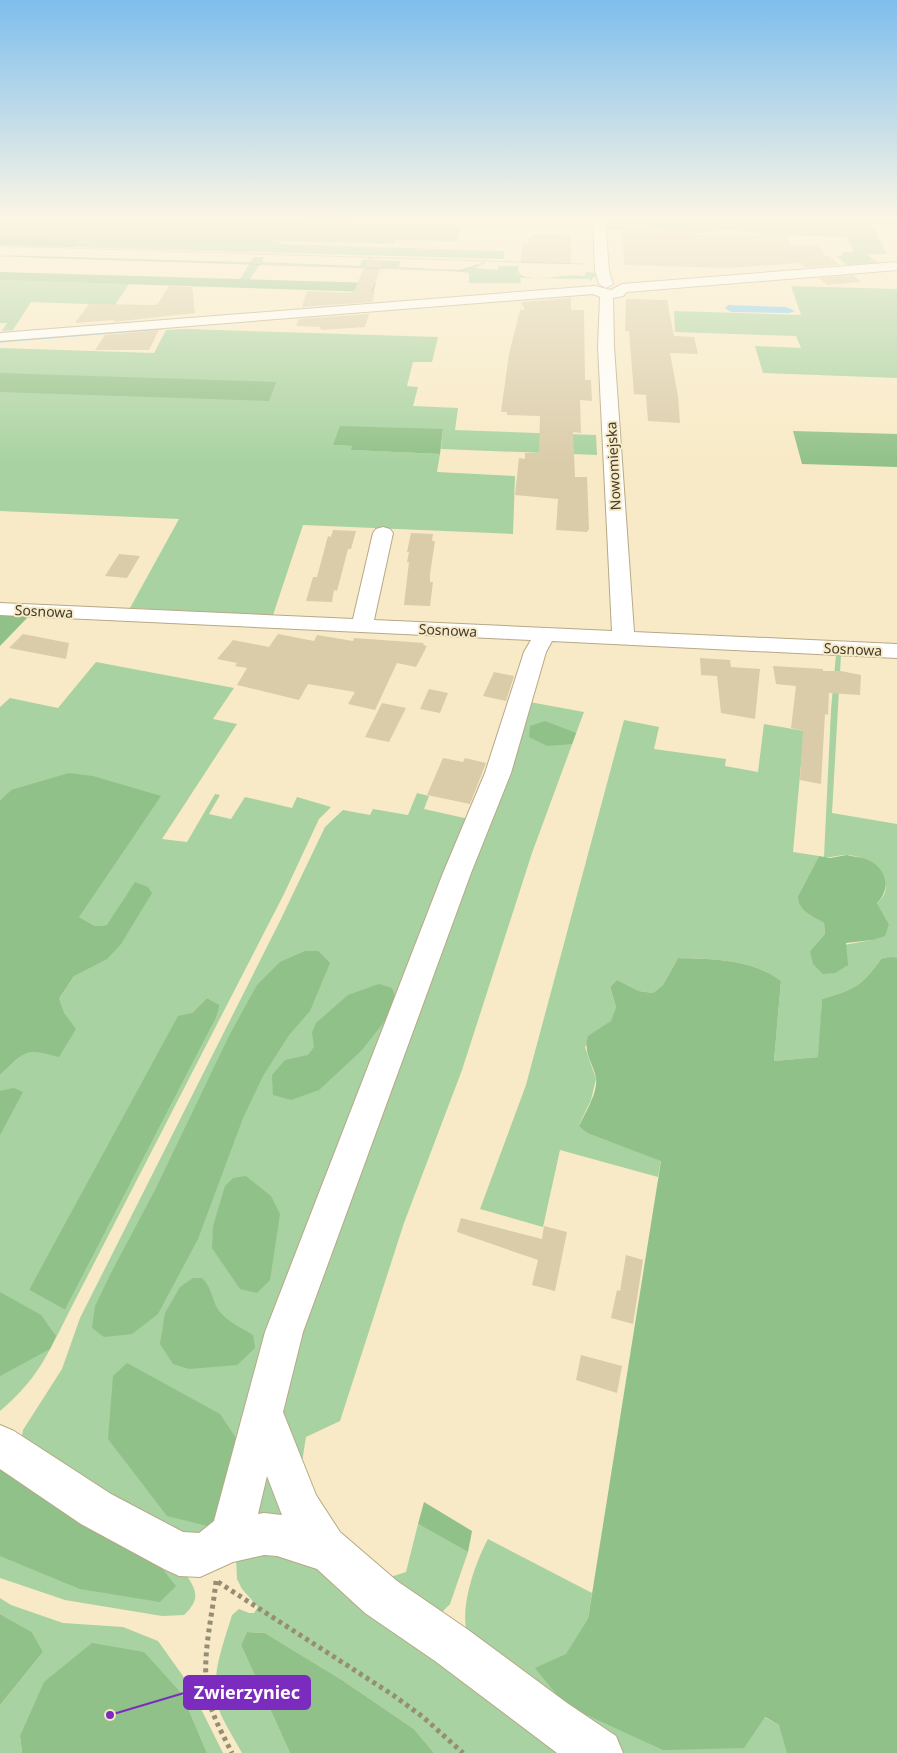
<svg xmlns="http://www.w3.org/2000/svg" width="897" height="1753" font-family="'Noto Sans',sans-serif">
  <rect width="100%" height="100%" fill="#f8eac6"/>
  <g fill="#a8d2a1" fill-rule="evenodd">
    <path d="M0 219H204L461 226 458 241 396 240 394 244 280 241 278 244 504 251V259L71 247 77 239 0 237Z"/>
    <path d="M605 219H897V225L871 224 887 254H866L879 263 847 265 836 256 843 255 842 252H854L846 237 757 234H759L732 230 695 233 609 230 605 228Z"/>
    <path d="M0 255 250 262 254 257H264L262 262 360 266 362 260 401 261 399 267 459 270 485 263 475 268 498 270V266H518V272C521 274 523 277 527 277 546 281 565 273 584 276L586 272 598 273 599 277H593L591 282 590 279 520 278 521 283H469V273L445 270 260 264 250 279H240L249 264 40 258Z"/>
    <path d="M0 280 129 284 115 305 31 302 13 330 2 331 7 323H0Z"/>
    <path d="M791 286 897 289V378L763 373 755 346 801 348 796 336 675 332 674 311 801 315Z"/>
    <path d="M186 329 438 337 432 362H413L407 386 418 387 413 406 458 408 455 430 596 435 597 455 441 449 443 430 334 445 352 446V450L440 454 437 472 515 476 513 534 303 525 273 615 130 608 179 519 0 511V348L154 353 166 330Z"/>
    <path d="M836 655H841L832 813 897 824V958L881 959C861 987 855 989 822 999L819 1057 774 1061 781 981C752 959 713 959 678 958L663 985 653 993 639 991 617 980 610 987 616 1007 611 1022 585 1047 596 1079 591 1100 579 1125 587 1133 661 1160 658 1177 560 1150 543 1227 480 1209 526 1085 624 720 659 727 654 749 726 759 725 766 758 772 764 724 804 731 793 852 819 856 798 896C797 911 813 916 824 923L825 934 810 951 872 940 889 924 877 903C886 895 887 890 884 879 881 864 862 856 847 855 839 855 832 858 824 857L831 710Z"/>
    <path d="M96 662 234 688 213 719 237 724 162 839 187 842 215 794 220 795 209 814 231 819 245 797 292 808 297 797 331 807 319 819 284 894 69 1312C48 1354 37 1380 0 1411V1075L25 1052 107 925 95 926 79 917 11 790 0 800V707L10 698 58 708ZM207 998 220 1005 216 1018 65 1310 29 1290 192 1013Z"/>
    <path d="M524 701 584 712 532 853 462 1070 404 1223 340 1421 306 1437 298 1488 284 1449 280 1380Z"/>
    <path d="M417 793 429 796 424 809 469 819 218 1530 187 1540 21 1441 23 1430 62 1369 80 1318 280 921 325 827 343 810 370 815 373 809 408 815Z"/>
    <path d="M0 1457 183 1570C196 1589 202 1598 184 1615L162 1616 65 1600 0 1578Z"/>
    <path d="M258 1460 299 1522 250 1512Z"/>
    <path d="M418 1524 468 1552 450 1604 443 1611 430 1612 378 1581 406 1572Z"/>
    <path d="M488 1539 592 1593 588 1619 829 1753H621L467 1633C460 1606 475 1563 488 1539Z"/>
    <path d="M299 1548 582 1753H434L414 1729 342 1680 265 1633 247 1632 241 1645 290 1753H242C235 1740 227 1728 221 1715 207 1682 223 1646 232 1615L239 1609 249 1613H254L258 1607 242 1589 237 1579 236 1558Z"/>
    <path d="M0 1598 11 1605 63 1623 123 1627 158 1641 188 1683 223 1753H207L182 1694 20 1736 22 1753H0V1705L43 1652 32 1632 0 1614Z"/>
  </g>
  <g fill="#90c188">
    <path d="M0 237 78 239 71 247 0 245Z"/>
    <path d="M0 272 376 283 373 292 0 280Z"/>
    <path d="M0 373 276 382 269 401 0 392Z"/>
    <path d="M340 426 443 429 440 454 351 450 352 446 333 445Z"/>
    <path d="M793 431 897 434V467L802 464Z"/>
    <path d="M0 615 28 617 0 646Z"/>
    <path d="M545 721 576 733 572 744 547 746 529 737 530 726Z"/>
    <path d="M69 773 93 776 161 796 79 917 95 926 107 925 135 882 148 887 152 893 121 944 107 959 74 976 59 999 64 1013 76 1029 59 1057C24 1047 26 1051 0 1075V800L11 790Z"/>
    <path d="M847 855C854 857 864 857 870 861 887 870 891 890 877 903L889 924 885 936 872 940 846 943 848 965 835 973 823 974 813 964 810 951 825 934 824 923C813 916 797 911 798 896L819 856 830 858Z"/>
    <path d="M305 951H318L330 963 310 1011 289 1035 263 1076 243 1118 198 1239 158 1314 132 1334 104 1337 92 1328 95 1306 111 1273 155 1190 229 1036 257 985 280 962Z"/>
    <path d="M891 957 897 958V1753H787L779 1725 765 1717 744 1748 663 1750 565 1705 535 1668 566 1654 588 1619 661 1161 587 1133 579 1126C585 1113 598 1093 596 1078 593 1062 583 1054 588 1036L611 1021 616 1007 610 987 617 980 639 991 653 993 663 985 678 958C713 959 752 959 781 981L774 1061 818 1057 822 999C855 989 861 987 881 959Z"/>
    <path d="M379 984 392 988 396 999 391 1013 362 1050 319 1090 291 1100 273 1095 272 1075 285 1060 308 1055 314 1047 312 1033 316 1023 348 995Z"/>
    <path d="M207 998 220 1005 216 1018 65 1310 29 1290 178 1016 192 1013Z"/>
    <path d="M14 1088 23 1092 0 1135V1091Z"/>
    <path d="M246 1176 271 1196 280 1214 270 1280 257 1293 240 1289 212 1248 213 1226 225 1186 233 1178Z"/>
    <path d="M193 1278H202C211 1287 211 1295 216 1306 223 1320 240 1327 253 1335L255 1348 237 1365 189 1369 173 1364 160 1344 165 1313 180 1287Z"/>
    <path d="M0 1292 41 1315 56 1336 50 1349 0 1376Z"/>
    <path d="M127 1363 220 1414 238 1441 227 1496 212 1527 167 1516 108 1439 113 1376Z"/>
    <path d="M0 1466 156 1561 176 1586 160 1602 80 1589 0 1556Z"/>
    <path d="M424 1502 472 1531 468 1552 418 1524Z"/>
    <path d="M0 1614 32 1632 43 1652 0 1705Z"/>
    <path d="M247 1632 265 1633 342 1680 414 1729 434 1753H290L241 1645Z"/>
    <path d="M92 1643 144 1652 182 1694 207 1753H22L20 1736 44 1682Z"/>
  </g>
  <path fill="#7fccf4" d="M728 305 786 307 795 311 789 313 731 312 725 308Z"/>
  <g fill="none" stroke-linecap="round" stroke-linejoin="round">
    <path stroke="#7fccf4" stroke-width="3" d="M0 341 162 328"/>
  </g>
  <g fill="#dacca9">
    <path d="M622 223 651 224 653 231 695 232 696 235H786L790 245H819L825 256H829L840 265 805 267 800 263 730 268 624 265Z"/>
    <path d="M531 234 571 235V264L521 263 522 243H528V238H532Z"/>
    <path d="M369 257 383 263 371 292H375L372 302 302 307 307 291 351 293 354 291Z"/>
    <path d="M853 275 861 282 827 285 819 278Z"/>
    <path d="M169 286 192 287 195 313 113 322 115 320 75 323 89 304 157 305Z"/>
    <path d="M571 298V310H584L585 380H591L592 401 580 400 581 433 573 432 575 477H587L589 529 587 532 556 530 558 499 515 495 519 458 525 459V453H539L540 416 507 415V412H501L509 354 520 310H525L521 302Z"/>
    <path d="M626 299 667 300 674 336 694 337 698 354 670 353 678 396 680 423 648 421 646 395 634 394 629 331H625Z"/>
    <path d="M369 314 365 327 321 330 320 327 296 326 299 319Z"/>
    <path d="M159 330 149 350H95L105 335Z"/>
    <path d="M333 530 356 531 351 549H348L337 591 334 590 332 602 306 601 313 577H317L328 536 331 537Z"/>
    <path d="M411 533 433 534 432 541H435L430 574V582H433L430 606 404 605 409 562H407L409 552H407Z"/>
    <path d="M119 554 140 556 127 578 105 576Z"/>
    <path d="M23 634 69 643 66 659 9 648Z"/>
    <path d="M278 634 314 641 317 635 353 641 354 638 424 643 423 645 427 646 416 667 397 663 375 710 348 704 355 692 308 684 299 700 237 685 247 668 235 666 237 663 217 659 233 640 269 647Z"/>
    <path d="M700 658 730 660 731 667 760 669 755 719 721 713 717 676 701 675Z"/>
    <path d="M773 666 823 669V671H841L861 675 860 695 829 693 828 715 825 714 821 784 800 780 803 731 791 728 796 686 776 684Z"/>
    <path d="M494 672 514 676 506 701 483 696Z"/>
    <path d="M429 689 448 693 440 713 420 709Z"/>
    <path d="M382 703 406 708 389 742 365 737Z"/>
    <path d="M443 758 463 762 465 758 486 763 470 804 427 795Z"/>
    <path d="M461 1218 542 1239 544 1226 567 1232 555 1291 532 1285 538 1260 457 1232Z"/>
    <path d="M626 1255 643 1260 633 1324 611 1318 617 1290 620 1291Z"/>
    <path d="M581 1355 622 1366 617 1393 576 1380Z"/>
  </g>
  <g fill="none" stroke-linecap="round" stroke-linejoin="round">
    <g stroke="#b6a987" stroke-width="2">
      <g id="minor">
        <path d="M593 219H605L609 271 613 284 606 288 599 284 595 271Z"/>
        <path d="M897 262V270L627 292 623 296 613 298 614 347 634 632 897 644V658L552 641 546 652 511 773 471 873 303 1332 283 1412 316 1495 340 1532 397 1581 467 1629 567 1703 616 1736 623 1753H557L435 1661 365 1613 317 1569 277 1556 264 1555 233 1562 200 1577 179 1576 164 1569 81 1524 0 1469V1425L14 1431 111 1494 183 1532 199 1533 214 1521 265 1332 443 873 485 773 524 652 531 640 0 615V603L353 619 373 533 376 529 383 527 390 529 393 533 374 620 612 631 598 347 600 297 593 294 0 341V333L595 286 611 290 622 284ZM267 1476 280 1510 282 1515 264 1513 258 1514Z"/>
      </g>
    </g>
    <g stroke="#968d75" stroke-width="1" stroke-dasharray="1 1" stroke-linecap="butt">
      <path d="M0 246 584 264"/>
      <path d="M0 256 461 271 485 262"/>
    </g>
    <g stroke="#968d75" stroke-width="5" stroke-dasharray="4 4" stroke-linecap="butt">
      <path d="M216 1581C212 1621 199 1664 210 1704 215 1721 224 1737 232 1753"/>
      <path d="M218 1582 393 1695 423 1717 463 1753"/>
    </g>
    <use href="#minor" fill="#fff" fill-rule="evenodd"/>
  </g>
  <linearGradient id="sky" x2="0" y2="1"><stop stop-color="#7ebeed"/><stop offset="0.47" stop-color="#fcf6e5"/><stop offset="1" stop-color="#fcf6e5" stop-opacity="0"/></linearGradient>
  <rect width="897" height="465" fill="url(#sky)"/>
  <g text-anchor="middle" dominant-baseline="central" stroke-width="4" stroke-linejoin="round" paint-order="stroke">
    <g font-size="14" fill="#423c2e" stroke="#f8eac6">
      <text transform="translate(613 466) rotate(-93)">Nowomiejska</text>
      <text transform="translate(44 611) rotate(3)">Sosnowa</text>
      <text transform="translate(448 630) rotate(3)">Sosnowa</text>
      <text transform="translate(853 649) rotate(3)">Sosnowa</text>
    </g>
  </g>
  <path fill="none" stroke="#7b2cbf" stroke-width="2" d="M110 1715L184 1693"/>
  <circle fill="#7b2cbf" stroke="#f8eac6" stroke-width="2" cx="110" cy="1715" r="5"/>
  <rect fill="#7b2cbf" stroke="#7b2cbf" stroke-width="2" x="184" y="1676" width="126" height="33" rx="5"/>
  <g font-size="18" text-anchor="middle" font-weight="bold" fill="#fff">
    <text x="247" y="1699">Zwierzyniec</text>
  </g>
</svg>
